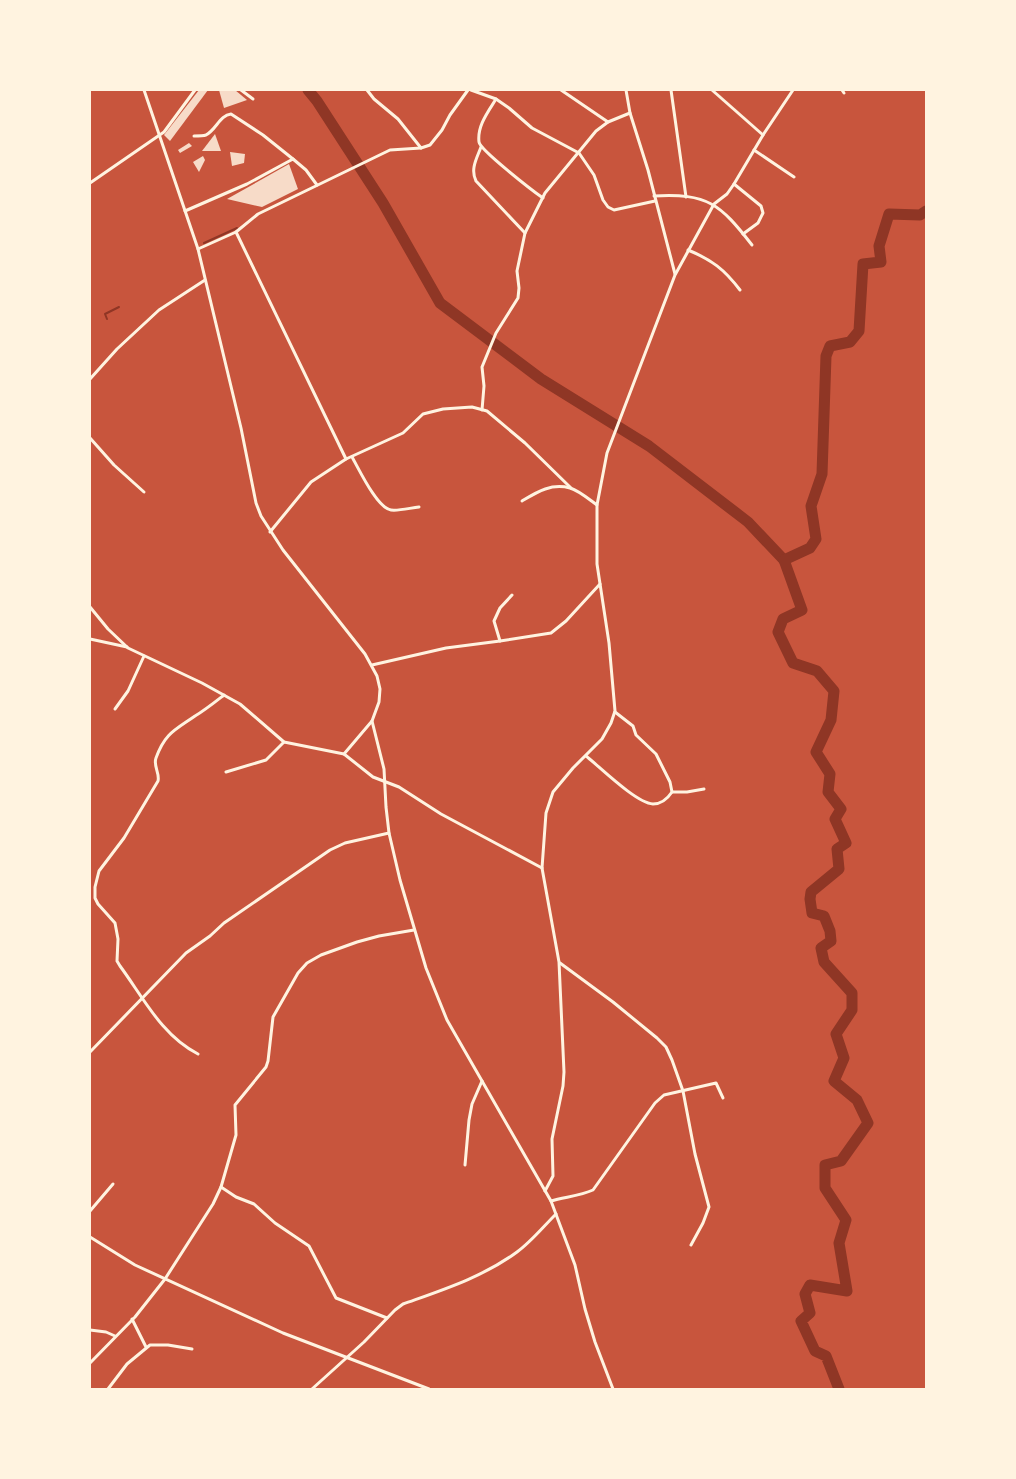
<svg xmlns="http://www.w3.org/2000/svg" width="1016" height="1479" font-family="'Work Sans',sans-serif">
  <rect width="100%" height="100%" fill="#c8553d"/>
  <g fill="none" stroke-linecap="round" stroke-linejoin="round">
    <g stroke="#8f3625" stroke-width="2">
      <path d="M204 243 237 228"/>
      <path d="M107 319 105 314 119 307"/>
    </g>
    <g stroke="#8f3625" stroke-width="11">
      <path d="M308 90 317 101 383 203 440 303 541 379 649 446 748 522 784 560"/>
      <path d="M839 1389 826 1356 815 1351 801 1321 810 1313 805 1294 810 1285 847 1291 839 1243 846 1220 825 1188V1165L841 1161 868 1123 857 1100 834 1081 844 1058 836 1034 852 1010V993L824 962 821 948 831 941 830 931 824 916 812 913 810 899 811 892 839 869 837 849 846 843 835 819 841 809 828 792 830 774 816 752 831 720 834 691 817 671 793 663 778 632 783 619 802 610 784 560 810 548 816 539 811 506 822 474 826 356 830 346 850 342 859 331 863 264 881 262 879 246 889 214 920 215 926 211"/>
    </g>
  </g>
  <g fill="#f7dbc8">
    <path d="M199 90H208L170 141 164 135Z"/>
    <path d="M219 90H235L247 100 224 108Z"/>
    <path d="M215 134 221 151H202Z"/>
    <path d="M189 143 192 146 180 153 178 150Z"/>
    <path d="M230 152 245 154 244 163 232 166Z"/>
    <path d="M203 156 205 160 199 172 193 162Z"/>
    <path d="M289 164 298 189 262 207 227 199Z"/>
  </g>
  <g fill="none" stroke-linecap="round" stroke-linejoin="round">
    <g stroke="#fff3e0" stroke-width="3">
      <path d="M144 90 198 249 241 428 256 503 261 516 283 550 365 654 377 676 380 689 379 702 372 721 384 769 386 807 389 833 400 880 426 968 447 1020 551 1201 575 1265 585 1309 595 1342 613 1389"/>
      <path d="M241 90 253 99"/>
      <path d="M367 90 374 99 398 119 421 148"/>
      <path d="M471 90 496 99 509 108 532 128 579 153 594 175 603 200 608 207 614 210 655 201"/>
      <path d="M561 90 608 122"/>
      <path d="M626 90 630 113 648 170 675 274"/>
      <path d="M671 90 686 197"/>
      <path d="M712 90 763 135"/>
      <path d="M842 90 844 93"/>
      <path d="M496 99C488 112 477 126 479 142 480 150 533 191 543 198"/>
      <path d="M194 136C198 136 203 136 206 135 216 130 220 115 231 114L263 135 293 159"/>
      <path d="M481 147C477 158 470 169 476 181L525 233"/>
      <path d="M754 150 794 177"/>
      <path d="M90 183 164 132 195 90"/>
      <path d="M734 184 761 206 763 213 758 223 743 234"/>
      <path d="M654 196C708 193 720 204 752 245"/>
      <path d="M185 211 247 184 293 159 306 170 317 185"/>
      <path d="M236 232 346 459"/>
      <path d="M198 249 236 232 258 214 390 150 421 148 430 145 442 130 450 115 468 90"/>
      <path d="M688 250C712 260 724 269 740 290"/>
      <path d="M90 379 117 349 159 310 205 280"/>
      <path d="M482 410 484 386 482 367 496 333 518 298 519 288 517 271 525 233 545 193 596 131 608 122 630 113"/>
      <path d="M90 438 114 465 144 492"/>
      <path d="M352 457C359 469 377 508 391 510 399 511 410 508 419 507"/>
      <path d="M522 501C537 492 551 483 570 488 578 490 590 500 597 505"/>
      <path d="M270 532 311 482 346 459 403 433 423 414 443 409 472 407 487 411 525 443 571 488"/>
      <path d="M90 607 108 629 128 648 202 683 240 704 284 742 344 754 373 777 399 787 441 814 542 868"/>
      <path d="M90 639 127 647"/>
      <path d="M500 641 494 621 500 608 512 595"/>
      <path d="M372 665 446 648 500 641 551 633 566 621 600 584"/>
      <path d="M115 709 128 691 144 656"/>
      <path d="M344 754 372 721"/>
      <path d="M586 756C600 767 636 803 653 804 661 804 668 798 672 792L670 782 656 754 636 735 633 726 615 712"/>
      <path d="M226 772 266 760 284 742"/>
      <path d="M672 792H687L704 789"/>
      <path d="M560 963 613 1002 657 1038 666 1047 672 1060 683 1091 695 1154 709 1207 703 1223 691 1245"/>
      <path d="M90 1052 186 953 210 936 224 923 330 850 345 843 389 833"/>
      <path d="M198 1054C162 1036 143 997 120 966L117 961 118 939 115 923 98 904 95 898V887L99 871 124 838 158 781C160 773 153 766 156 758 165 733 175 730 195 716 205 710 215 702 224 695"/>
      <path d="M465 1165 469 1120 472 1104 482 1081"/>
      <path d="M221 1187 236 1197 254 1204 275 1223 309 1246 336 1298 387 1318"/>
      <path d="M545 1191 553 1176 552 1139 563 1086 564 1072 559 962 542 868 546 813 553 792 573 768 602 739 611 723 615 711 609 643 597 564V505L607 453 675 275 714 204 727 194 734 184 763 135 793 90"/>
      <path d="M551 1201C564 1197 580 1196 593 1190L655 1103 664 1095 716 1083 723 1098"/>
      <path d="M90 1211 113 1184"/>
      <path d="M90 1237 135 1265 283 1333 429 1389"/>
      <path d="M132 1319 146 1347"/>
      <path d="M90 1330 106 1332 115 1336"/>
      <path d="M90 1363 135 1317 165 1279 213 1204 221 1187 236 1135 235 1105 266 1067 268 1061 273 1017 298 973 307 963 321 955 357 942 379 936 414 930"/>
      <path d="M108 1389 127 1364 150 1345H168L192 1349"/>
      <path d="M312 1389 364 1342 395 1310 403 1304C442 1290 483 1277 517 1252 531 1242 543 1227 556 1214"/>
    </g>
  </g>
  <rect width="1016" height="1479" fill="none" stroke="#fff3e0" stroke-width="182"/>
</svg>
